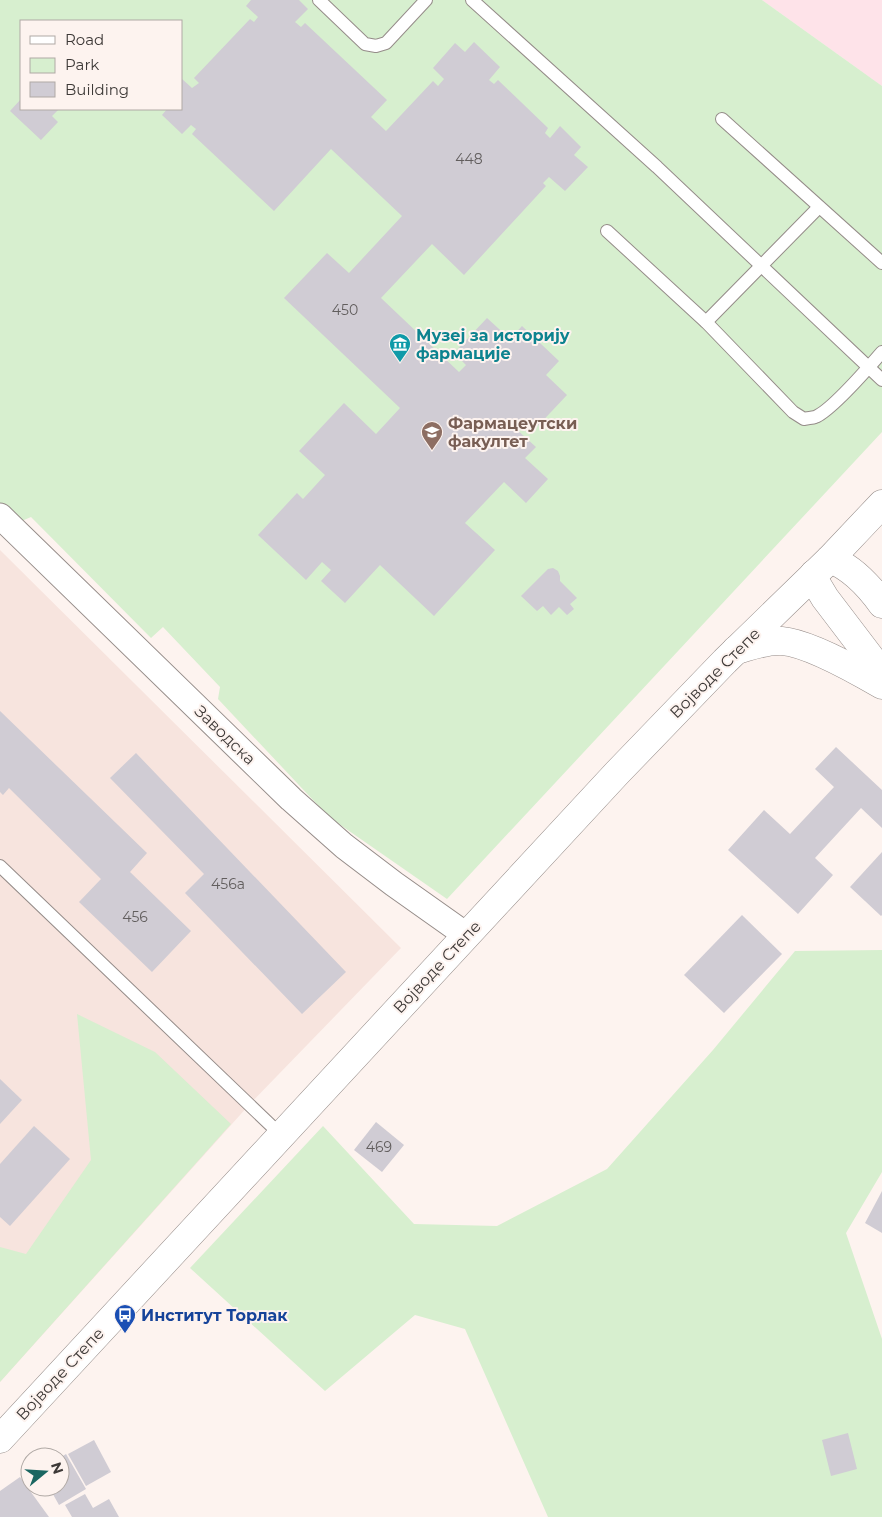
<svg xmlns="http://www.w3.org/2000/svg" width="882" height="1517" font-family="Montserrat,sans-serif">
  <rect width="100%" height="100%" fill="#fdf3ef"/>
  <path fill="#f7e4de" d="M0 550 401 948 249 1105 0 1382Z"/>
  <path fill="#fee3e9" d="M762 0H882V86Z"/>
  <g fill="#d7efcf" fill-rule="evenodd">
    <path d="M0 0H762L882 86V432L447 899 329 817 218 699 220 687 163 627 151 638 31 517 17 523 0 506ZM21 21H181V109H21Z"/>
    <path d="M882 950V1172L846 1233 882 1339V1517H548L465 1329 415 1315 325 1391 190 1268 323 1126 414 1224 497 1226 607 1169 713 1050 795 951Z"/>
    <path d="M77 1014 155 1052 231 1124 0 1382V1247L26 1254 91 1160Z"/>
  </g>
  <g fill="#d0ccd4">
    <path d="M251 0H299L308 9 295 22 301 27 305 23 387 100 371 117 386 131 433 81 438 86 444 79 433 68 455 43 465 52 474 42 500 67 489 80 494 84 498 80 548 128 545 133 550 138 560 126 581 147 574 155 588 167 565 191 549 177 543 183 546 186 464 275 432 244 381 298 459 372 466 365 454 353 487 318 510 339 522 326 559 361 546 375 567 395 535 429 524 418 515 428 536 447 525 458 548 479 526 503 504 482 465 523 495 550 434 616 380 565 345 603 321 581 331 570 322 562 306 580 258 535 297 493 303 499 325 475 299 451 344 403 376 434 400 408 284 298 327 253 349 273 402 216 331 149 274 211 192 134 196 129 191 125 182 134 162 115 167 109H181V78L192 88 199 83 194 78 250 19 254 22 258 17 246 6Z"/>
    <path d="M21 99V109H59L52 116 58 122 41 140 10 111Z"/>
    <path d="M553 568 558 571 560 576V581L577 598 570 604 574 609 567 615 559 607 551 615 543 606 537 611 521 596 548 569Z"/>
    <path d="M0 711 147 853 130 872 191 931 152 972 79 902 101 879 9 788 3 795 0 792Z"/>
    <path d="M836 747 882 790V828L861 808 815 858 833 875 798 914 728 850 764 810 790 834 834 787 815 769Z"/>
    <path d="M136 753 346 972 302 1014 185 893 204 874 110 778Z"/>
    <path d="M882 852V915L881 916 850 887Z"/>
    <path d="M742 915 782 954 724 1013 684 975Z"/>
    <path d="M0 1079 22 1100 0 1124Z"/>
    <path d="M376 1122 404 1145 382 1172 354 1150Z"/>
    <path d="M34 1126 70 1159 10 1226 0 1217V1164Z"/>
    <path d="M882 1191V1233L865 1223Z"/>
    <path d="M848 1433 857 1469 831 1476 822 1440Z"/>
    <path d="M94 1440 111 1472 86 1486 68 1454Z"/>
    <path d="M66 1454 86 1489 59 1505 49 1487H60V1458Z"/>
    <path d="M20 1477 49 1517H0V1491Z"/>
    <path d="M85 1494 93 1508 109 1499 119 1517H72L65 1505Z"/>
  </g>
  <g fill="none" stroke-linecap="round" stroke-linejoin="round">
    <g stroke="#958c89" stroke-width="14">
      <g id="lane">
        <path d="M319 0 365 44 376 46 386 43 426 0"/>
        <path d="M472 0 657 167 882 380"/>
        <path d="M722 119 882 263"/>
        <path d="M607 231 706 322 793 412 804 419C807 418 812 418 815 417 831 411 869 367 882 352"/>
        <path d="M706 322 819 207"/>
        <path d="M0 866 282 1136"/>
      </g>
    </g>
    <g stroke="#958c89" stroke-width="27">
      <path id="street" d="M0 516 291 799 344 846 394 884 466 935"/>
    </g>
    <g stroke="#958c89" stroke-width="29">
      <g id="secondary">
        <path d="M830 559C851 567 869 586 882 604"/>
        <path d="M814 574 816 583 825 598 882 673"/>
        <path d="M736 650C751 646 766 640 782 641 808 643 858 671 882 685"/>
        <path d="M0 1439 617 773 725 661 830 559 882 504"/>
      </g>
    </g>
    <use href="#lane" stroke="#fff" stroke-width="12"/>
    <use href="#street" stroke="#fff" stroke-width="25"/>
    <use href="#secondary" stroke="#fff" stroke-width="28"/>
  </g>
  <defs>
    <g id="museum-pin" transform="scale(1.125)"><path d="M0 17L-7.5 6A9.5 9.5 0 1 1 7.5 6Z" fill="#0f9aa8" stroke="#fdf3ef"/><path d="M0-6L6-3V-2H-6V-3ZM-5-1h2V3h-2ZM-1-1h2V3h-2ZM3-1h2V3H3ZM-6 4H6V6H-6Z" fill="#fff"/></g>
    <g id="university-pin" transform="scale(1.125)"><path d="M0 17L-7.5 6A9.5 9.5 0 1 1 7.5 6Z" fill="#8d6e63" stroke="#fdf3ef"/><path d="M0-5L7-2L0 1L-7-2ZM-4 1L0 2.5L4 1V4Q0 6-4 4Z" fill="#fff"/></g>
    <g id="bus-pin" transform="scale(1.125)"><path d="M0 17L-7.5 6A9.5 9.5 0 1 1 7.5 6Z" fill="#1a4fb4" stroke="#fdf3ef"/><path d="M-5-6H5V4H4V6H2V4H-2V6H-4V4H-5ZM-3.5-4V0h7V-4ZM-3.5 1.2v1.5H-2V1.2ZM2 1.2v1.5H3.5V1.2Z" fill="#fff"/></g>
  </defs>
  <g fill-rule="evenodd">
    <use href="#museum-pin" x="400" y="344"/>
    <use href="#university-pin" x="432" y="432"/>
    <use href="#bus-pin" x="125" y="1315"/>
  </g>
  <g text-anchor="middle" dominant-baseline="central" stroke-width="4" stroke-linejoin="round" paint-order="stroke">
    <g font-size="14" fill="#625e5e">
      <text x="469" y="159">448</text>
      <text x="345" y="310">450</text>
      <text x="228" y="884">456a</text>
      <text x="135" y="917">456</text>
      <text x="379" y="1147">469</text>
    </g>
    <g font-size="16" font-weight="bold" fill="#0d838f" stroke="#fdf3ef" text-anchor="start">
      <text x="416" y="335">Музеј за историју<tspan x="416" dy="18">фармације</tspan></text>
    </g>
    <g font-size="16" font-weight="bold" fill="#785e54" stroke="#fdf3ef" text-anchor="start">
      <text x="448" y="423">Фармацеутски<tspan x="448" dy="18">факултет</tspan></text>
    </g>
    <g font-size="16" fill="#3d3937" stroke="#fdf3ef">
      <text transform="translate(715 673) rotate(-45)">Војводе Степе</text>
      <text transform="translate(225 735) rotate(44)">Заводска</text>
      <text transform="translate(437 967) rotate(-47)">Војводе Степе</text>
      <text transform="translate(60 1374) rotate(-47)">Војводе Степе</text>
    </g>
    <g font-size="16" font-weight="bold" fill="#164399" stroke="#fdf3ef" text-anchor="start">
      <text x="141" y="1315">Институт Торлак</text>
    </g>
  </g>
  <rect x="20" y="20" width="162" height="90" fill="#fdf3ef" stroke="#b0a9a5"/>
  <rect x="30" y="36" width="25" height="8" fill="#ffffff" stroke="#b0a9a5"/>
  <text x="65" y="45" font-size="15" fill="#3d3937">Road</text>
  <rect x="30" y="58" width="25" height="15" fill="#d7efcf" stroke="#b0a9a5"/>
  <text x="65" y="70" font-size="15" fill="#3d3937">Park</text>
  <rect x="30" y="82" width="25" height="15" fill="#d0ccd4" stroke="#b0a9a5"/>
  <text x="65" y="95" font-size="15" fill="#3d3937">Building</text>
  <g transform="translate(45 1472) rotate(72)"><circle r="24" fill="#fdf3ef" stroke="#b0a9a5"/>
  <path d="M0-4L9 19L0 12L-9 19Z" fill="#1a6661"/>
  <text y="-8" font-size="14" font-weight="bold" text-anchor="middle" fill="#3d3937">N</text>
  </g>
</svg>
